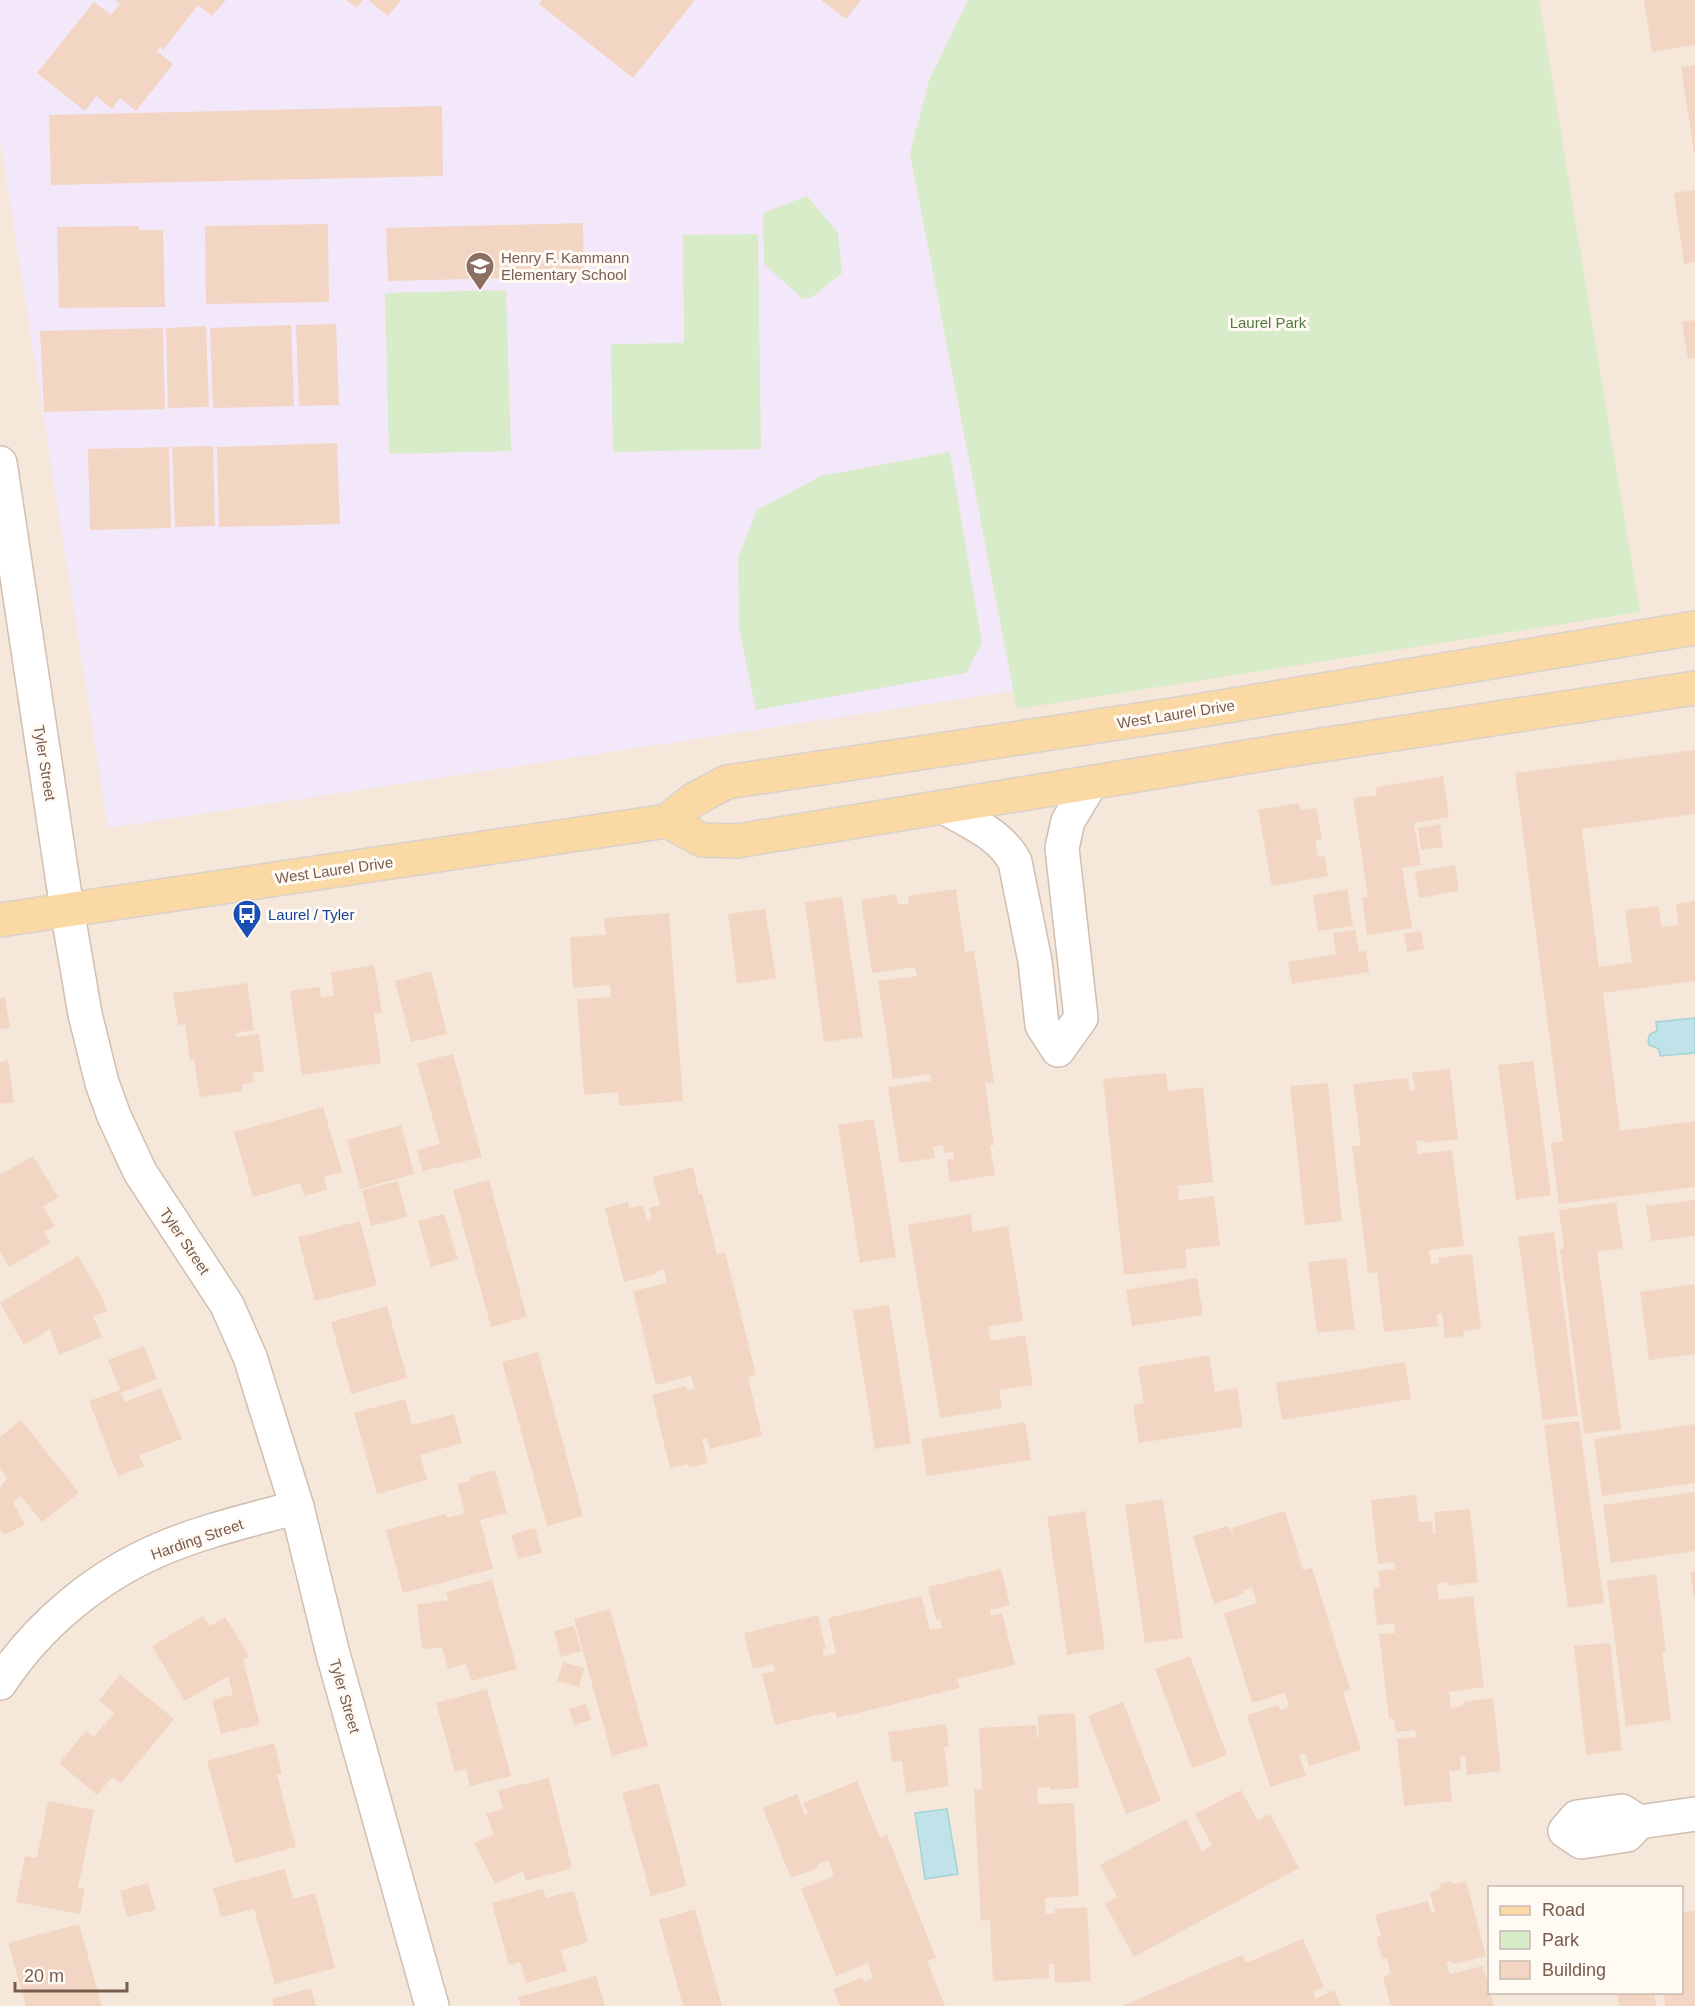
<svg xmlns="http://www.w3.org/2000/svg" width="1695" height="2006" font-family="Helvetica,sans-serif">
  <rect width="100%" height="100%" fill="#fdf6ec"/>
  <path fill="#f5e8da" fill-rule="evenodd" d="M0 0H1695V2006H0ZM1490 1888H1682V1992H1490Z"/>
  <path fill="#f3e8fa" d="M0 0H968L929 81 910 153 1013 691 108 828 0 139Z"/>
  <g fill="#d8ecc9">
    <path d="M968 0H1539L1640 612 1017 709 910 153 929 81Z"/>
    <path d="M807 196 838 233 842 273 812 297 803 299 764 264 763 213Z"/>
    <path d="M758 234 761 449 613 452 611 344 684 343 683 235Z"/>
    <path d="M506 290 511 451 389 454 385 293Z"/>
    <path d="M950 452 982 643 966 673 756 710 739 628 738 558 757 510 821 476Z"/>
  </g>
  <g fill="#bfe3e8" stroke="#a5d3da" stroke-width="1.5">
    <path d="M1695 1018V1053L1660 1056 1659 1049 1649 1045 1648 1040 1650 1034 1657 1031 1656 1022Z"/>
    <path d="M947 1809 958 1874 925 1879 915 1813Z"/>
  </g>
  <g fill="#f3d5c3">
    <path d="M115 0H226L212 16 198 5 163 50 160 47 157 51 173 64 136 111 120 98 112 109 96 96 85 111 37 73 94 2 111 15 120 4Z"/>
    <path d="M346 0H363L357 8Z"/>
    <path d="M368 0H401L388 16Z"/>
    <path d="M542 0H695L633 78 539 4Z"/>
    <path d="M821 0H861L846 19Z"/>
    <path d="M1644 0H1695V45L1652 52Z"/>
    <path d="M1695 65V152H1694L1681 67Z"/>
    <path d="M442 106 443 176 51 185 49 115Z"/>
    <path d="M1695 190V262L1684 264 1674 193Z"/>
    <path d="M583 223 584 276 388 281 386 228Z"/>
    <path d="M328 224 329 302 206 304 205 226Z"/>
    <path d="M139 226V230H163L165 307 59 308 57 227Z"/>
    <path d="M1695 320V358L1688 359 1682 322Z"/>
    <path d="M336 324 339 405 299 406 296 325Z"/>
    <path d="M291 325 294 406 213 408 210 328Z"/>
    <path d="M206 326 209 407 168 408 166 328Z"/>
    <path d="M163 328 165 409 44 412 40 331Z"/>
    <path d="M337 443 340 524 219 527 217 447Z"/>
    <path d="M213 446 215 526 175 527 172 447Z"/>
    <path d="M169 447 171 528 90 530 88 449Z"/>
    <path d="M1695 750V814L1582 829 1599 967 1632 962 1625 910 1658 906 1662 927 1678 925 1676 904 1695 901V981L1603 993 1620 1131 1695 1121V1187L1559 1204 1551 1143 1563 1141 1515 773Z"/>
    <path d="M1443 776 1449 817 1414 823 1421 865 1402 868 1412 928 1367 935 1362 898 1368 897 1353 798 1377 795 1376 787Z"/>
    <path d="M1299 803 1300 810 1316 808 1322 839 1315 840 1318 857 1325 856 1328 876 1272 886 1258 810Z"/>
    <path d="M1440 824 1443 847 1421 850 1418 828Z"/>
    <path d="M1455 865 1459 891 1419 898 1415 872Z"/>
    <path d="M956 889 965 952 974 951 994 1082 985 1083 994 1145 990 1146 995 1175 950 1182 947 1160 954 1159 953 1152 944 1153 943 1145 933 1147 935 1158 900 1163 888 1087 931 1081 930 1074 893 1079 878 981 917 976 915 967 872 973 861 900 896 894 898 905 909 903 908 896Z"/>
    <path d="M1347 889 1353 926 1318 931 1313 895Z"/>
    <path d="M842 897 863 1037 824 1042 805 902Z"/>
    <path d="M765 909 776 978 737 984 728 914Z"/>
    <path d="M669 913 683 1101 619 1106 618 1092 584 1095 577 999 611 997 610 985 573 988 570 937 606 935 604 918Z"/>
    <path d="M1355 930 1359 952 1366 951 1369 972 1292 984 1288 962 1336 954 1333 933Z"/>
    <path d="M1421 931 1424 949 1407 952 1404 934Z"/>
    <path d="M374 965 382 1013 374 1014 381 1063 302 1075 290 991 320 987 321 998 334 996 331 972Z"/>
    <path d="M431 971 447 1034 411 1042 395 981Z"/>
    <path d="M247 983 254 1030 236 1033V1037L259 1034 264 1071 252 1073 254 1082 242 1084 243 1091 200 1097 194 1060H190L185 1024 178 1025 173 993Z"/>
    <path d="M5 997 10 1028 0 1029V998Z"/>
    <path d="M453 1054 482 1157 423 1171 417 1150 440 1144 417 1063Z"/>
    <path d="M8 1060 14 1102 0 1104V1062Z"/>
    <path d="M1533 1061 1551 1195 1516 1200 1498 1065Z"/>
    <path d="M1450 1069 1458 1139 1425 1143 1424 1140 1416 1141 1418 1154 1452 1150 1464 1246 1429 1250 1431 1264 1439 1263 1438 1258 1472 1254 1481 1329 1463 1331 1464 1336 1445 1338 1442 1313 1437 1314 1438 1326 1384 1332 1377 1272 1368 1273 1352 1146H1361L1353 1084 1408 1078 1410 1091 1415 1090 1412 1073Z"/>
    <path d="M1166 1073 1168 1091 1203 1087 1213 1182 1178 1186 1179 1200 1214 1196 1220 1246 1185 1249 1187 1268 1124 1275 1103 1079Z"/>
    <path d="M1328 1083 1342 1221 1305 1225 1290 1086Z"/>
    <path d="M323 1107 342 1172 324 1177 327 1190 304 1196 300 1183 253 1197 234 1132Z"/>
    <path d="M874 1119 896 1257 860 1263 838 1125Z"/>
    <path d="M401 1125 414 1174 360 1189 347 1140Z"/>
    <path d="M33 1156 58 1197 43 1207 55 1226 44 1232 50 1243 9 1267 0 1252V1175Z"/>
    <path d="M693 1167 699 1194H702L717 1254 725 1252 756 1375 748 1377 762 1436 710 1449 707 1438 702 1439 708 1463 689 1468 688 1464 670 1468 652 1395 686 1386 687 1391 695 1389 691 1376 656 1385 633 1291 667 1283 664 1269 656 1271V1274L624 1282 605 1208 628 1202 629 1208 643 1205 647 1221 652 1220 649 1208 660 1205 653 1177Z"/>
    <path d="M489 1180 527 1317 491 1327 453 1190Z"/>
    <path d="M398 1181 407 1217 371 1226 362 1190Z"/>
    <path d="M1695 1200V1236L1651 1241 1646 1206Z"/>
    <path d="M1616 1202 1623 1248 1597 1252 1621 1429 1584 1434 1560 1249H1564L1559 1210Z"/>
    <path d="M444 1214 458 1259 431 1267 418 1221Z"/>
    <path d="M970 1214 973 1232 1008 1226 1023 1321 988 1327 991 1341 1025 1335 1033 1385 999 1390 1002 1408 940 1418 908 1225Z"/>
    <path d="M360 1221 377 1285 315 1301 298 1237Z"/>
    <path d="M1554 1232 1578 1416 1543 1420 1518 1237Z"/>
    <path d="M78 1256 102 1297 107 1312 93 1316 102 1337 59 1355 50 1329 24 1345 0 1303Z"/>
    <path d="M1346 1258 1355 1329 1317 1333 1308 1262Z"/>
    <path d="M1197 1278 1203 1315 1132 1326 1126 1290Z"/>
    <path d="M1695 1284V1354L1649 1360 1640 1292Z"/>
    <path d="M889 1305 911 1443 875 1449 853 1311Z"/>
    <path d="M387 1306 407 1378 351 1394 331 1322Z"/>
    <path d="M144 1346 157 1379 121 1393 125 1402 161 1388 182 1439 139 1455 144 1466 118 1476 89 1401 120 1390 108 1360Z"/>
    <path d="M538 1352 583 1516 547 1526 502 1362Z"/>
    <path d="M1209 1355 1215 1392 1237 1388 1243 1427 1139 1443 1133 1405 1144 1403 1138 1367Z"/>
    <path d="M1405 1362 1411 1399 1282 1420 1276 1383Z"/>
    <path d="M405 1399 412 1425 454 1414 462 1443 420 1455 427 1480 377 1494 354 1413Z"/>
    <path d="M21 1420 79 1493 42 1522 21 1496 13 1502 25 1525 4 1535 0 1529V1488L7 1478 0 1469V1437Z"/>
    <path d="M1579 1421 1604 1603 1568 1608 1544 1425Z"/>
    <path d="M1025 1422 1031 1460 927 1476 921 1439Z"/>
    <path d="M1695 1424V1483L1602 1496 1594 1439Z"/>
    <path d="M495 1470 507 1513 480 1520 493 1569 403 1593 386 1530 446 1514 447 1518 465 1513 457 1484 470 1481 469 1477Z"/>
    <path d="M1695 1492V1551L1611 1563 1603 1505Z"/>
    <path d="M1416 1495 1419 1522 1432 1521 1433 1534 1436 1533 1434 1512 1470 1509 1478 1582 1448 1586 1447 1582 1437 1584 1439 1600 1473 1596 1484 1687 1449 1692 1451 1708 1463 1706V1702L1493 1698 1501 1771 1467 1775 1465 1756 1460 1757 1461 1770 1449 1771 1452 1801 1404 1806 1397 1739 1416 1737 1415 1730 1396 1732 1394 1719H1389L1379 1634 1395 1633 1394 1623 1377 1625 1373 1588 1380 1587 1378 1571 1395 1569 1394 1562 1378 1564 1371 1500Z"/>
    <path d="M1163 1499 1183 1638 1145 1643 1125 1505Z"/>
    <path d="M1085 1511 1105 1649 1067 1655 1047 1517Z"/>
    <path d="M1285 1511 1303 1570 1312 1568 1350 1689 1343 1692 1361 1750 1309 1766 1306 1754 1299 1755 1306 1776 1270 1787 1247 1715 1279 1705 1280 1710 1289 1707 1285 1693 1252 1703 1224 1613 1257 1603 1252 1588 1243 1590 1244 1594 1214 1604 1193 1536 1228 1526 1235 1540 1231 1528Z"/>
    <path d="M535 1528 542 1553 518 1559 511 1535Z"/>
    <path d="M1001 1569 1010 1605 990 1610 991 1616 1002 1613 1015 1665 957 1679 960 1688 837 1718 835 1711 775 1725 762 1674 775 1671 773 1664 753 1669 744 1633 818 1615 826 1649H822L824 1656 836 1653 828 1618 921 1596 930 1630 942 1628 940 1619 936 1620 928 1587Z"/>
    <path d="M1690 1572H1695V1597H1694Z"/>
    <path d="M1656 1574 1666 1652H1662L1671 1720 1626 1726 1607 1581Z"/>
    <path d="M492 1580 517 1669 471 1681 466 1664 448 1669 442 1648 422 1649 417 1605 448 1600 446 1592Z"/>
    <path d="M610 1609 648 1746 612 1756 574 1619Z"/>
    <path d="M203 1616 210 1626 225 1617 249 1656 243 1660 260 1724 221 1734 212 1700 233 1695 228 1676 185 1701 152 1646Z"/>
    <path d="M574 1626 581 1651 561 1657 554 1631Z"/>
    <path d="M1610 1643 1622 1750 1586 1755 1574 1646Z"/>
    <path d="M1190 1656 1227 1755 1192 1768 1155 1669Z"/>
    <path d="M563 1662 584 1668 579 1687 557 1681Z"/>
    <path d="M120 1675 174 1719 121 1783 112 1777 97 1795 59 1763 86 1731 94 1737 114 1713 99 1700Z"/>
    <path d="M487 1689 511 1776 470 1786 466 1769 455 1772 436 1703Z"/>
    <path d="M1123 1702 1161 1801 1126 1814 1088 1716Z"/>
    <path d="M586 1704 591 1720 574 1725 569 1709Z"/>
    <path d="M1075 1713 1079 1788 1050 1790V1787L1037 1788 1038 1804 1074 1803 1079 1896 1045 1898 1046 1914 1055 1913V1909L1087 1907 1091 1981 1055 1983 1054 1964H1049V1978L993 1981 990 1920 981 1921 974 1789H982L979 1728 1036 1725 1037 1738 1039 1737 1038 1715Z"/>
    <path d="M946 1724 949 1746 944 1747 949 1786 906 1793 902 1761 892 1762 888 1732Z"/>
    <path d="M274 1743 282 1773 277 1775 296 1847 235 1863 207 1761Z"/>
    <path d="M549 1778 572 1868 526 1881 523 1871 495 1884 474 1843 494 1834 486 1814 503 1809 498 1790Z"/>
    <path d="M857 1781 880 1838 887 1835 936 1958 927 1961 945 2006H840L833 1989 863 1977 864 1982 873 1978 868 1963 836 1976 801 1889 834 1876 828 1860 817 1865 818 1868 791 1878 763 1808 797 1794 805 1815 808 1814 803 1803Z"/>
    <path d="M659 1783 687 1886 651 1896 622 1793Z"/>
    <path d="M1241 1790 1258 1821 1270 1814 1299 1868 1134 1957 1105 1904 1117 1897 1100 1865 1186 1819 1202 1851 1212 1845 1195 1814Z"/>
    <path d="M48 1801 94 1810 78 1888 85 1889 80 1914 16 1902 25 1856 37 1858Z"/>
    <path d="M285 1869 293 1899 315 1893 335 1968 275 1984 254 1909 221 1917 213 1888Z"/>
    <path d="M1452 1881V1884L1466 1881 1486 1956 1453 1964 1452 1961 1446 1963 1450 1974 1483 1966 1494 2006H1391L1383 1977 1391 1974 1387 1958 1382 1959 1376 1937 1381 1936 1375 1915 1428 1901 1431 1912H1435L1430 1892 1440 1889 1439 1884Z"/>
    <path d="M148 1883 156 1910 127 1917 120 1891Z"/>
    <path d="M543 1889 546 1898 574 1891 588 1942 561 1950 567 1971 526 1983 520 1962 509 1965 492 1903Z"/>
    <path d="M695 1909 722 2006H683L659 1920Z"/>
    <path d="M1695 1911V2006H1665L1664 1992H1682V1912Z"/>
    <path d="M79 1924 102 2006H26L8 1943Z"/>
    <path d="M1303 1939 1324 1987 1313 1992 1316 1999 1334 1990 1341 2006H1122L1242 1955 1246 1963Z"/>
    <path d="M596 1976 605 2006H521L518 1997Z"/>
    <path d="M311 1988 316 2006H274L272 1999Z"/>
    <path d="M1617 1992H1654L1656 2006H1619Z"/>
  </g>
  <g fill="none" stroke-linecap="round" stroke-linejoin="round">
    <g stroke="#d1beb0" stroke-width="36">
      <g id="minor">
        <path d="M0 463 67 909 85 1014 102 1083 114 1116 140 1172 227 1305 250 1357 297 1507 333 1654 432 2006"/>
        <path d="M944 807C969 822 1001 834 1015 862L1035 961 1042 1025 1058 1050 1081 1018 1062 848 1068 821 1091 783"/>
        <path d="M0 1683C38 1625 97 1576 161 1549 205 1530 252 1520 297 1507"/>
        <path d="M1639 1822 1627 1835 1581 1842 1565 1831 1577 1817 1622 1811 1639 1822 1695 1814"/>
      </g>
    </g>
    <g stroke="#dad1cd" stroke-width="36">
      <g id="major">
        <path d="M667 821 702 840 737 841 1276 752 1695 688"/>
        <path d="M0 920 667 821 693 800 727 782 1191 712 1695 628"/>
      </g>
    </g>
    <use href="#minor" stroke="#fff" stroke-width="33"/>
    <use href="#major" stroke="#fbd9a5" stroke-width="33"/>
  </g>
  <defs>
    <g id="school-pin" transform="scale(1.5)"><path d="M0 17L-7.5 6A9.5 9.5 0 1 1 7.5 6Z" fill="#8d6e63" stroke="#fffaf3"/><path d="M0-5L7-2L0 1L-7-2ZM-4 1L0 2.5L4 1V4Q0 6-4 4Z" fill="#fff"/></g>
    <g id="bus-pin" transform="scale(1.5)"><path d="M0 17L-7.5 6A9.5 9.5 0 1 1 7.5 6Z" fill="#1a4fb4" stroke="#fffaf3"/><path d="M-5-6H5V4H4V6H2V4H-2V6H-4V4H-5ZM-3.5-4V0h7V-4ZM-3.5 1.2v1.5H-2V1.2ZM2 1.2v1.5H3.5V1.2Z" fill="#fff"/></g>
  </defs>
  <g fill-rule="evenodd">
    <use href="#school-pin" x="480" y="266"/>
    <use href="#bus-pin" x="247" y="914"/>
  </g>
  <g text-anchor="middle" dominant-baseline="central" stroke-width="6" stroke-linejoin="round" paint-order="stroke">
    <g font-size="15" fill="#785e54" stroke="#fffaf3" text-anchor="start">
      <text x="501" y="257">Henry F. Kammann<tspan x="501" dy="17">Elementary School</tspan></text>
    </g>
    <g font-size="15" fill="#537a41" stroke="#fffaf3">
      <text x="1268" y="322">Laurel Park</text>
    </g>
    <g font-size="15" fill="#7a5c4d" stroke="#fffaf3">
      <text transform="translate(1176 714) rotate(-9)">West Laurel Drive</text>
      <text transform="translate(45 763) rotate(81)">Tyler Street</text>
      <text transform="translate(334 870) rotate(-8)">West Laurel Drive</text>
      <text transform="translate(185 1241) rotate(56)">Tyler Street</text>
      <text transform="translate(197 1539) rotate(-19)">Harding Street</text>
      <text transform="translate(345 1696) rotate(74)">Tyler Street</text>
    </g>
    <g font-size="15" fill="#164399" stroke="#fffaf3" text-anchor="start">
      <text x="268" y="914">Laurel / Tyler</text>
    </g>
  </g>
  <rect x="1488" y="1886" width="195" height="108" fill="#fffaf3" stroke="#cabbb1" stroke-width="1.5"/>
  <rect x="1500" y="1906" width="30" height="9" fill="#fbd9a5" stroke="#cabbb1" stroke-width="1.5"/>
  <text x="1542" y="1916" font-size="18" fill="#7a5c4d">Road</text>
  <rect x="1500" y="1931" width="30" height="18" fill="#d8ecc9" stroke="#cabbb1" stroke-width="1.5"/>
  <text x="1542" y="1946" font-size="18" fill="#7a5c4d">Park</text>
  <rect x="1500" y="1961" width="30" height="18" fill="#f3d5c3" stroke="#cabbb1" stroke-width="1.5"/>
  <text x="1542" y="1976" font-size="18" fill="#7a5c4d">Building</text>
  <path d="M15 1982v9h112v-9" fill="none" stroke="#7a5c4d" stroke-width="3"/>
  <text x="24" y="1982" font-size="18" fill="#7a5c4d" stroke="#fffaf3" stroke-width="4.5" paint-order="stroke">20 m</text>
</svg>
